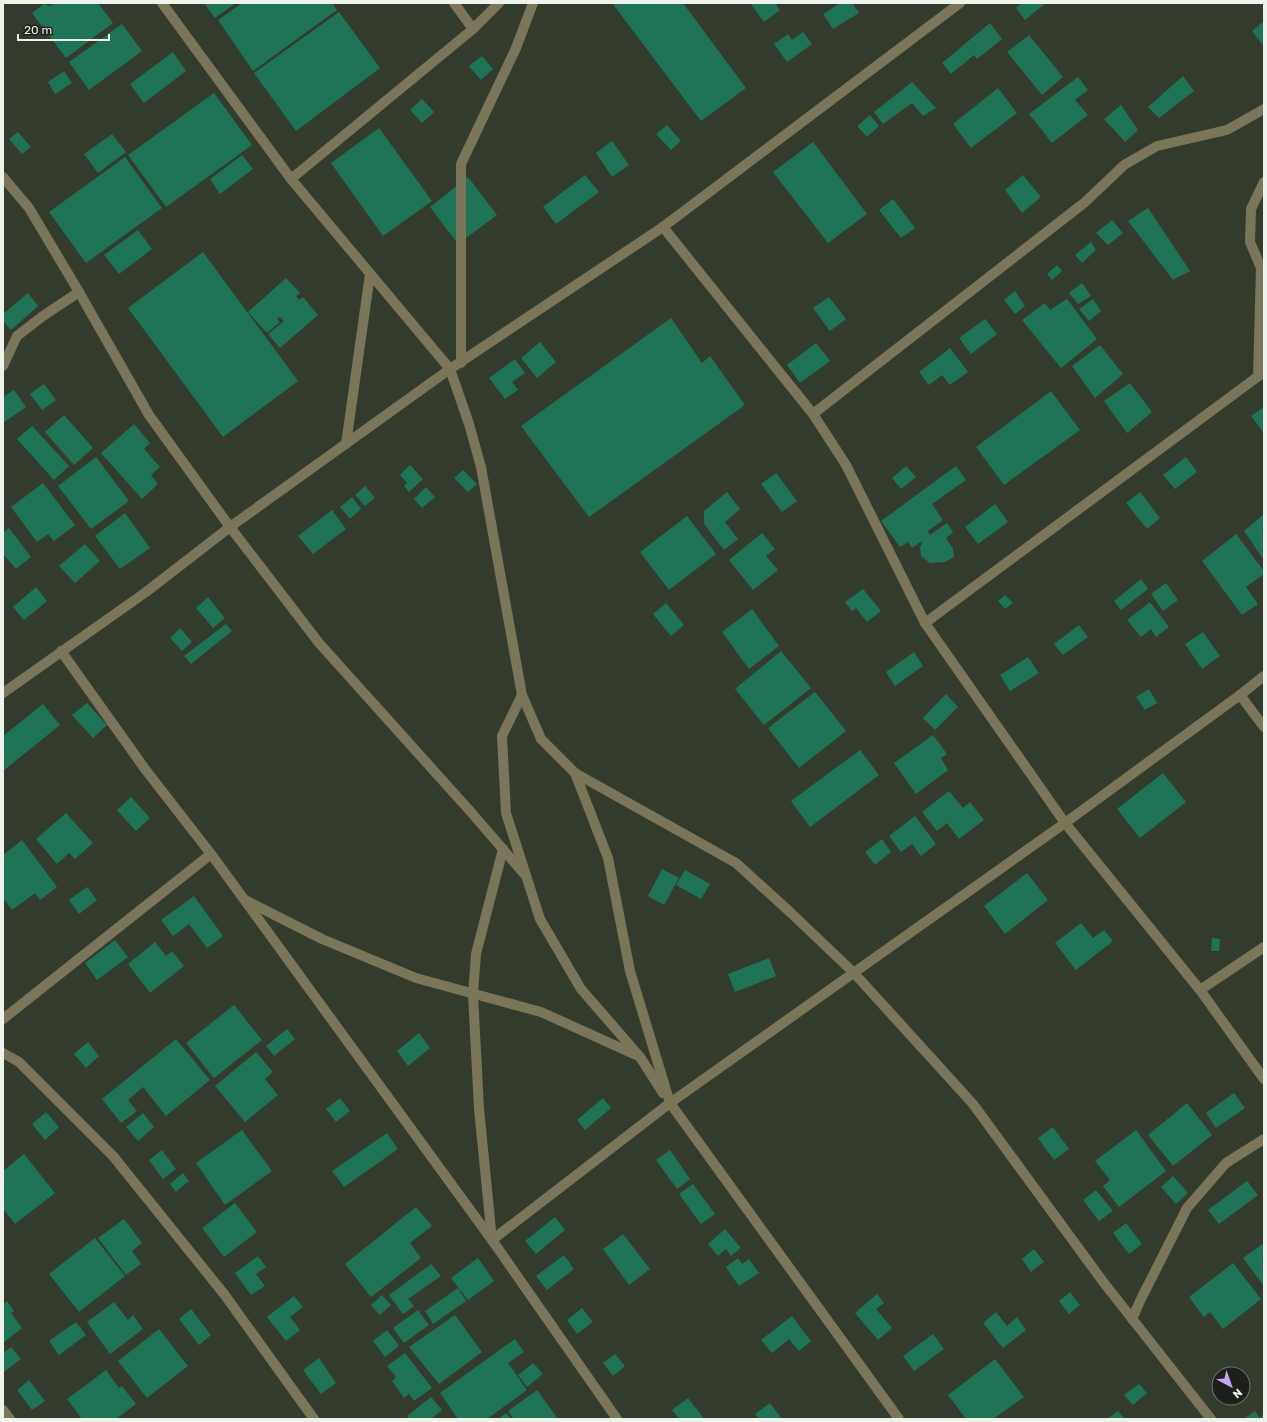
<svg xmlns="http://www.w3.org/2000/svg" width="1267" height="1422" font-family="Rubik,sans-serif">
  <rect width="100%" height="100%" fill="#333b2d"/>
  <g fill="#1f7457">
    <path d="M55 3H98L113 23 66 58 32 13 44 4 50 6Z"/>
    <path d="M204 3H236L215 18Z"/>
    <path d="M242 3H332L337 10 253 71 218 20Z"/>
    <path d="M612 3H683L746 88 701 121Z"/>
    <path d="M750 3H779L776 5 780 10 764 22Z"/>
    <path d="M840 3H852L859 13 833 29 823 14Z"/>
    <path d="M1022 3H1046L1025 20 1016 8Z"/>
    <path d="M339 12 380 68 296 131 254 73Z"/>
    <path d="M1264 21V43L1262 44 1252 31Z"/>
    <path d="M990 23 1002 39 977 59 974 55 951 74 942 63Z"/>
    <path d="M122 24 142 51 89 90 69 62Z"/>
    <path d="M803 32 812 44 787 62 774 44 788 34 792 40Z"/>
    <path d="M1029 35 1063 77 1042 95 1007 52Z"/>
    <path d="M173 52 186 71 144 103 130 84Z"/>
    <path d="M482 56 493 69 481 80 469 66Z"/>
    <path d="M64 71 72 83 55 94 48 82Z"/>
    <path d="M1183 76 1194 91 1159 118 1148 107Z"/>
    <path d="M1078 77 1088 90 1075 100 1088 115 1052 143 1029 114Z"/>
    <path d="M912 82 936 108 923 116 912 103 883 124 874 112Z"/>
    <path d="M998 88 1017 113 971 148 953 124Z"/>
    <path d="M214 93 252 145 166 207 128 155Z"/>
    <path d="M422 99 434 112 422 123 410 110Z"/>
    <path d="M1121 105 1138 130 1125 142 1104 119Z"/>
    <path d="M870 115 879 126 867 137 857 126Z"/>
    <path d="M667 125 681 141 671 150 656 134Z"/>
    <path d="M379 128 432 201 383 236 331 163Z"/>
    <path d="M18 132 31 147 22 154 9 139Z"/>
    <path d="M112 134 126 152 98 173 84 154Z"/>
    <path d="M612 141 629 165 612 177 596 153Z"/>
    <path d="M813 142 867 214 828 243 773 172Z"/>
    <path d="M242 155 253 169 220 194 210 179Z"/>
    <path d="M125 157 162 208 86 263 49 212Z"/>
    <path d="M585 175 599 192 556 224 543 207Z"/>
    <path d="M1023 175 1041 197 1022 213 1005 190Z"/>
    <path d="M468 177 497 215 458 244 430 207Z"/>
    <path d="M893 199 915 228 901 238 879 210Z"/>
    <path d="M1148 208 1190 271 1173 280 1128 221Z"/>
    <path d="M1112 220 1123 233 1108 245 1096 233Z"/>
    <path d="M138 230 152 249 119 274 104 255Z"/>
    <path d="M1091 242 1096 250 1082 263 1075 255Z"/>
    <path d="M203 252 298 381 223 437 128 308Z"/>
    <path d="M1057 265 1062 271 1052 280 1047 274Z"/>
    <path d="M286 278 300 293 296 296 299 300 303 297 318 315 280 348 268 334 284 321 280 317 277 319 280 322 267 333 248 312Z"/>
    <path d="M1082 283 1091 296 1078 304 1069 293Z"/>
    <path d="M1015 291 1025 306 1015 314 1004 300Z"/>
    <path d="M28 293 38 306 11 330 3 321V314Z"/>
    <path d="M829 297 846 319 830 331 813 308Z"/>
    <path d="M1067 299 1097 339 1061 368 1022 320 1045 303 1050 310Z"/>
    <path d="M1093 299 1101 311 1089 321 1079 309Z"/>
    <path d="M671 318 702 363 710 356 745 405 589 517 521 426Z"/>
    <path d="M985 319 997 334 971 354 959 338Z"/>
    <path d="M540 342 556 362 537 378 521 358Z"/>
    <path d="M816 343 830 361 800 383 787 365Z"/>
    <path d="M1100 345 1123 374 1095 398 1072 366Z"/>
    <path d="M950 348 968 372 950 385 942 375 929 385 919 372Z"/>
    <path d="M515 359 525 373 512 382 518 390 505 399 489 378Z"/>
    <path d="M1130 383 1152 412 1127 433 1104 401Z"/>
    <path d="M44 384 56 400 42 410 30 394Z"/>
    <path d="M14 390 26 407 3 423V397Z"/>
    <path d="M1051 391 1080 430 1004 485 976 447Z"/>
    <path d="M1264 407V433L1251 416Z"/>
    <path d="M64 415 93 448 74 465 45 432Z"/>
    <path d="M134 424 150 443 144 449 160 467 151 475 158 484 142 499 101 453Z"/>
    <path d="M32 426 69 466 54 480 17 439Z"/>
    <path d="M96 457 129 501 91 529 58 486Z"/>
    <path d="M1186 457 1197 472 1175 489 1163 475Z"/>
    <path d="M410 465 423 479 409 492 404 486 407 483 400 475Z"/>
    <path d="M906 466 916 477 901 489 892 478Z"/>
    <path d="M956 466 966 480 932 504 943 520 928 531 930 535 947 523 953 532 946 538 953 549 954 557 945 562 930 563 921 556 920 548 922 541 912 548 908 542 900 547 881 521Z"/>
    <path d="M463 470 477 484 468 492 454 478Z"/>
    <path d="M776 473 797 501 782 512 761 484Z"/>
    <path d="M43 483 75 525 54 541 48 534 37 542 11 507Z"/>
    <path d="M365 486 375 498 365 506 355 495Z"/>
    <path d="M426 487 435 497 422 508 414 499Z"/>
    <path d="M727 492 740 509 725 522 738 539 724 550 704 524V511Z"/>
    <path d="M1140 492 1160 518 1147 529 1126 503Z"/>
    <path d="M352 497 361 509 350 519 340 507Z"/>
    <path d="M995 504 1008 522 978 544 965 527Z"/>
    <path d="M332 510 346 529 313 554 298 536Z"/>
    <path d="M125 513 150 548 120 569 95 536Z"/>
    <path d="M1264 514V560L1244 531Z"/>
    <path d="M687 516 716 554 669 590 640 552Z"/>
    <path d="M9 528 31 557 16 569 3 554V533Z"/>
    <path d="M762 533 775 549 766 556 778 570 753 590 729 560Z"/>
    <path d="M1236 534 1264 571V574L1246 587 1258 604 1242 615 1202 561Z"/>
    <path d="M85 544 100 561 75 583 59 566Z"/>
    <path d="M1141 579 1148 589 1121 610 1114 601Z"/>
    <path d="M1166 583 1178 600 1163 611 1151 594Z"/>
    <path d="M36 587 47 601 24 620 13 607Z"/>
    <path d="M863 589 881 611 867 622 856 608 852 611 845 602Z"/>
    <path d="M1005 595 1013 603 1005 609 998 601Z"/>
    <path d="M208 597 225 618 213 628 196 608Z"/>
    <path d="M1150 602 1169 627 1156 637 1151 629 1141 637 1127 620Z"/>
    <path d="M666 603 684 625 671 636 653 614Z"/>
    <path d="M752 609 779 646 749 669 722 632Z"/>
    <path d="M226 624 232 631 191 664 184 656Z"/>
    <path d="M1079 625 1088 637 1063 655 1054 644Z"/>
    <path d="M180 628 192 642 182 651 170 638Z"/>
    <path d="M1203 632 1220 656 1202 669 1185 644Z"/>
    <path d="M781 651 811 688 764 725 735 689Z"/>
    <path d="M914 652 923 666 895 686 886 672Z"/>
    <path d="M1028 657 1039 673 1010 691 1000 675Z"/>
    <path d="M1149 689 1157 703 1145 710 1136 697Z"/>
    <path d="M815 692 846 731 799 768 768 728Z"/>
    <path d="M946 694 958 707 935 730 923 718Z"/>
    <path d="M87 703 107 725 93 738 72 715Z"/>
    <path d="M43 704 60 725 3 771V736Z"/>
    <path d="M933 735 947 754 941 758 948 770 916 794 894 763Z"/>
    <path d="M860 750 879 775 810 827 791 801Z"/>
    <path d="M1163 773 1186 802 1140 838 1117 809Z"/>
    <path d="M949 791 963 808 970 802 984 820 959 839 947 823 937 831 922 812Z"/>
    <path d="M131 797 150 818 136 831 117 810Z"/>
    <path d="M66 813 93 843 75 859 69 853 57 864 36 839Z"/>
    <path d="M915 816 936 844 921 856 912 844 901 852 889 836Z"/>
    <path d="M882 839 891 852 875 865 865 852Z"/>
    <path d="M22 840 57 887 40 900 35 893 12 910 3 898V855Z"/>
    <path d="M662 869 679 878 664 905 648 896Z"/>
    <path d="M685 870 710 884 701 899 676 885Z"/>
    <path d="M1027 873 1048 900 1005 934 984 906Z"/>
    <path d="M87 887 97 900 79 914 69 900Z"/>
    <path d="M194 896 223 936 207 948 189 924 173 936 161 920Z"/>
    <path d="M1081 923 1093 938 1104 930 1113 941 1076 970 1055 943Z"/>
    <path d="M1212 938 1220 939 1219 951H1211Z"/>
    <path d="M115 940 128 957 97 980 85 963Z"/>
    <path d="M155 942 166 956 172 951 184 966 150 993 128 964Z"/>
    <path d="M769 958 776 976 735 992 728 974Z"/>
    <path d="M234 1005 262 1040 214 1078 186 1043Z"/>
    <path d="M287 1029 295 1039 274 1056 266 1046Z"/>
    <path d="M419 1033 430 1048 408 1066 397 1051Z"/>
    <path d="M176 1039 210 1080 166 1116 143 1087 128 1100 137 1111 121 1123 102 1099Z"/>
    <path d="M88 1042 99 1056 86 1068 74 1054Z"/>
    <path d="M256 1052 273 1072 265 1079 278 1095 245 1122 215 1086Z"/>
    <path d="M1234 1093 1245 1108 1216 1128 1206 1113Z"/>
    <path d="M340 1098 350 1111 336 1122 326 1109Z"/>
    <path d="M603 1098 611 1108 585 1130 577 1120Z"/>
    <path d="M1187 1103 1212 1135 1173 1166 1148 1135Z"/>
    <path d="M46 1112 59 1127 45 1140 32 1124Z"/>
    <path d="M143 1113 154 1127 138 1141 126 1127Z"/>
    <path d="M1053 1127 1069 1149 1054 1160 1038 1138Z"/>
    <path d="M242 1130 272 1171 225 1205 196 1163Z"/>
    <path d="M1136 1130 1166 1171 1119 1207 1103 1186 1110 1180 1095 1161Z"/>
    <path d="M387 1133 398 1149 344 1187 332 1171Z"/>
    <path d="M162 1150 176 1169 163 1179 149 1160Z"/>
    <path d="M670 1150 690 1179 677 1189 656 1160Z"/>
    <path d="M24 1154 55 1193 15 1224 3 1209V1171Z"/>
    <path d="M183 1173 189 1181 176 1192 170 1184Z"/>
    <path d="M1173 1176 1188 1193 1176 1204 1161 1187Z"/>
    <path d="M1247 1181 1258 1195 1219 1224 1208 1210Z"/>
    <path d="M693 1184 715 1214 701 1224 679 1194Z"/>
    <path d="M1096 1190 1113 1211 1099 1221 1083 1200Z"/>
    <path d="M235 1203 257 1232 224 1257 202 1228Z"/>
    <path d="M416 1207 432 1226 410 1243 421 1258 371 1297 345 1264Z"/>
    <path d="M555 1217 565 1230 536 1254 525 1241Z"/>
    <path d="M124 1219 142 1243 132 1251 141 1264 126 1275 98 1238Z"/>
    <path d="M1126 1223 1142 1244 1129 1254 1113 1233Z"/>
    <path d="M725 1229 741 1248 731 1256 726 1249 718 1256 708 1244Z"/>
    <path d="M623 1234 650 1269 629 1285 603 1249Z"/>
    <path d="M95 1238 125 1276 79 1312 49 1274Z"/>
    <path d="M1264 1243V1286L1243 1258Z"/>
    <path d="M1034 1249 1044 1262 1031 1272 1022 1259Z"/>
    <path d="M564 1255 574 1269 547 1290 536 1276Z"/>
    <path d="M258 1256 266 1267 256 1274 265 1286 251 1295 235 1273Z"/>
    <path d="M478 1258 494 1281 468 1300 451 1278Z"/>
    <path d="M738 1258 742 1264 749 1259 759 1273 739 1286 726 1267Z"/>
    <path d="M1233 1263 1261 1299 1223 1329 1210 1312 1204 1317 1189 1297Z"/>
    <path d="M431 1264 441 1276 408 1299 414 1306 403 1314 389 1295Z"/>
    <path d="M458 1288 466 1301 433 1324 425 1311Z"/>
    <path d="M1070 1292 1080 1305 1069 1314 1059 1301Z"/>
    <path d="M877 1294 884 1303 876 1309 892 1328 878 1340 855 1313Z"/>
    <path d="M382 1295 391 1305 380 1315 371 1305Z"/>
    <path d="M294 1296 303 1307 290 1317 300 1330 286 1341 267 1317Z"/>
    <path d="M7 1301 14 1311 11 1313 22 1328 3 1343V1304Z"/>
    <path d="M114 1302 128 1320 133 1315 143 1329 110 1354 87 1322Z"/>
    <path d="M582 1308 593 1322 577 1334 567 1320Z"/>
    <path d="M191 1309 211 1335 199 1345 179 1319Z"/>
    <path d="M418 1310 429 1325 404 1343 393 1328Z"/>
    <path d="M996 1312 1007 1326 1017 1317 1026 1330 1003 1348 983 1323Z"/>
    <path d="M455 1315 482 1352 439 1384 409 1347Z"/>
    <path d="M792 1316 811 1341 799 1351 789 1339 772 1353 761 1340Z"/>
    <path d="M76 1322 86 1335 59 1355 49 1341Z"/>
    <path d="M159 1329 188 1366 147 1398 118 1361Z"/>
    <path d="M387 1330 399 1346 385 1357 373 1341Z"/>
    <path d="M933 1334 944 1349 914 1371 903 1356Z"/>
    <path d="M515 1339 524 1352 508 1363 527 1390 487 1419H458L440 1393Z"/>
    <path d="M11 1347 21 1359 4 1372 3 1370V1353Z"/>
    <path d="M405 1353 432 1388 414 1401 409 1394 404 1398 392 1381 396 1377 387 1366Z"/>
    <path d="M615 1354 625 1366 613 1376 603 1363Z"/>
    <path d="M319 1358 336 1383 321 1394 303 1370Z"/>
    <path d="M995 1359 1024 1397 993 1419H966L948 1395Z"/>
    <path d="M533 1363 543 1374 527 1387 518 1375Z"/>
    <path d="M106 1370 119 1388 122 1386 136 1404 116 1419H82L67 1399Z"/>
    <path d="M29 1380 45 1401 32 1410 17 1390Z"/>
    <path d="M1139 1384 1147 1393 1133 1405 1124 1395Z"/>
    <path d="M537 1390 558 1419H514L508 1411Z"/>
    <path d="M431 1397 442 1410 431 1419H409L407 1416Z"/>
    <path d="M688 1398 703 1417 701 1419H679L672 1410Z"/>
    <path d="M770 1403 782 1419H759L755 1414Z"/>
    <path d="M1118 1411 1125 1419H1107Z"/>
    <path d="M1255 1411 1260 1418 1264 1415V1419H1244Z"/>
    <path d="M506 1413 511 1419H498Z"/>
  </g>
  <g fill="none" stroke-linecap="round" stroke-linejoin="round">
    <g stroke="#7b7559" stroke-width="10">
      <path d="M162 3 291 179 450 369 469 424 481 467 522 695 541 739 575 773 736 863 790 912 854 973 973 1104 1104 1283 1211 1419"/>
      <path d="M454 3 473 29"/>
      <path d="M3 177 29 208 79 292 149 415 230 527 319 643 470 811 526 876"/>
      <path d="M291 179 473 29 499 3"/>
      <path d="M1264 182 1251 209 1250 242 1261 268 1264 269"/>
      <path d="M663 227 813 414 846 465 925 623 1065 823 1200 990 1264 1079"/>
      <path d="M461 363V164L516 48 533 3"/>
      <path d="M3 366 17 336 43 316 79 292"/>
      <path d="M1258 376 1261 268"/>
      <path d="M813 414 1084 203 1124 165 1157 146 1227 130 1264 109"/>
      <path d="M346 444 370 274"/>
      <path d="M925 623 1264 372"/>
      <path d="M61 651 145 769 211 854 492 1240 617 1419"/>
      <path d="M3 693 146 592 230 527 450 369 663 227 960 3"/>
      <path d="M522 695 502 736 506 813 540 919 581 989 640 1057 663 1093"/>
      <path d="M1240 695 1264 727"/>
      <path d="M575 773 608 858 630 971 670 1103 899 1419"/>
      <path d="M245 900 322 939 416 978 541 1012 636 1055"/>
      <path d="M1200 990 1264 947"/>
      <path d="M3 1019 211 854"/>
      <path d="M3 1053 19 1062 113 1156 224 1294 314 1419"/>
      <path d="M492 1240 670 1103 1065 823 1240 695 1264 676"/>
      <path d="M492 1240 479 1109 473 994 476 954 503 849"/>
      <path d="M1132 1319 1141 1299 1187 1208 1226 1163 1264 1139"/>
      <path d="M3 1410 10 1419"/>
    </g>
  </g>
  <rect width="1267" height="1422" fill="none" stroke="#eef3eb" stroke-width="8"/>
  <g transform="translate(1231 1386) rotate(139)"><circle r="19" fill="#1d201a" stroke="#71746e"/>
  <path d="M0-3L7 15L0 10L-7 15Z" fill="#c2a7f2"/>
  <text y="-6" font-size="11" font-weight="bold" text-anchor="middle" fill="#eef3eb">N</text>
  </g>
  <path d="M18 34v6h91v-6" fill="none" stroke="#eef3eb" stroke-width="2"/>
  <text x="24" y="34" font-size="12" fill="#eef3eb" stroke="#1d201a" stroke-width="3" paint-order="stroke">20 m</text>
</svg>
